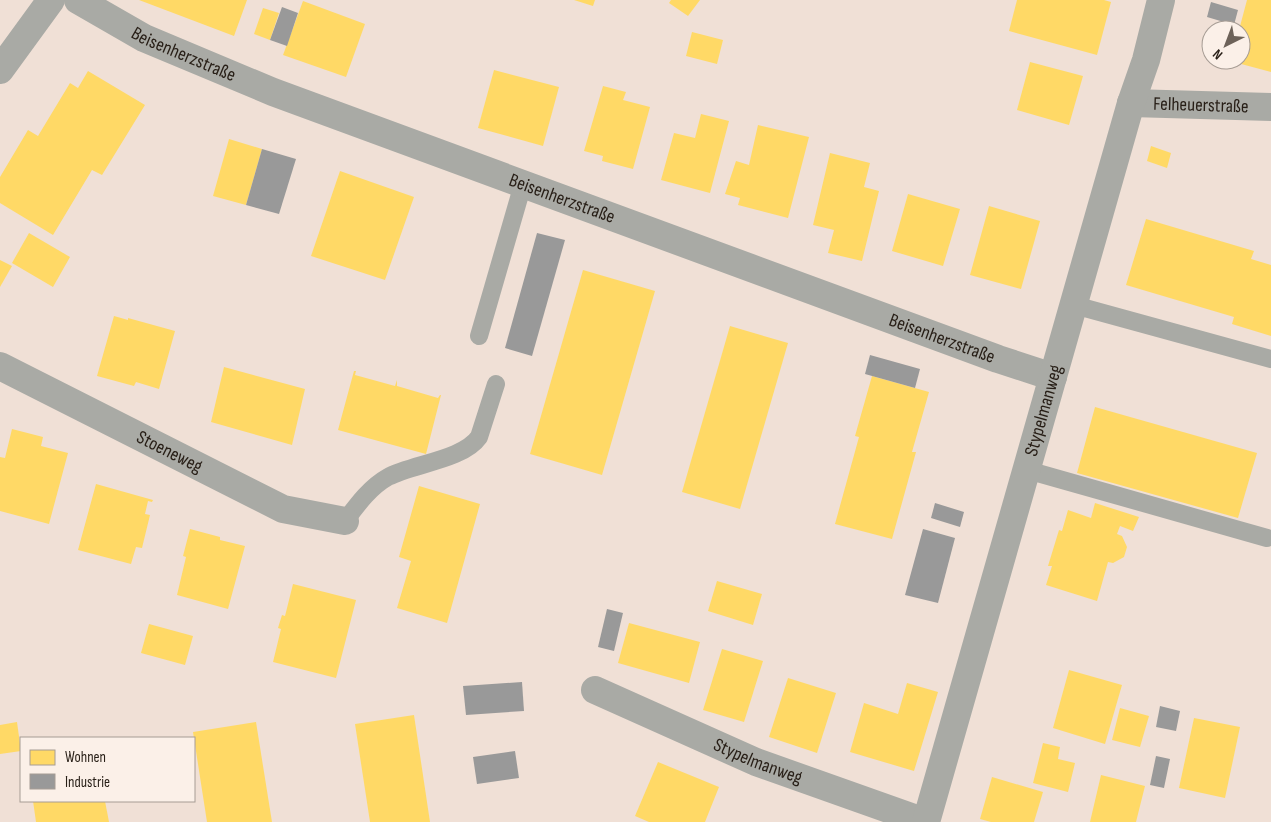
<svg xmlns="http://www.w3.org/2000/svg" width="1271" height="822" font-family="'Sofia Sans Condensed',sans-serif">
  <rect width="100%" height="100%" fill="#f0e0d6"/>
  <g fill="#ffd966">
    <path d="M139 0H247L234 36Z"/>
    <path d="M574 0H595L593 6Z"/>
    <path d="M671 0H700L688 16 669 3Z"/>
    <path d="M1017 0H1104L1111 2 1097 55 1009 31Z"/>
    <path d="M1247 0H1271V72L1230 61 1241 60V30H1239Z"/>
    <path d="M303 1 365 24 346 77 283 55Z"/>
    <path d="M263 8 279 13 270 40 254 34Z"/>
    <path d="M692 32 723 40 717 64 686 56Z"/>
    <path d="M1030 62 1083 76 1069 125 1017 110Z"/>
    <path d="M494 70 559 87 543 146 478 128Z"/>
    <path d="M88 71 145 105 102 175 92 170 53 235 0 203V177L28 130 38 136 70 83 78 88Z"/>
    <path d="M603 86 626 92 623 100 650 107 633 169 602 161 603 156 584 151Z"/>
    <path d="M701 114 729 121 710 193 661 180 674 133 695 138Z"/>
    <path d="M758 125 809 137 788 218 738 205 740 198 725 194 736 161 749 165Z"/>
    <path d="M229 139 262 149 246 205 213 196Z"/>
    <path d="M1151 146 1171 153 1167 168 1147 161Z"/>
    <path d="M830 153 870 163 864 187 879 191 862 261 828 253 834 230 813 225Z"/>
    <path d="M340 171 414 197 385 280 311 256Z"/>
    <path d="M908 194 960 209 943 266 892 251Z"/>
    <path d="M989 206 1040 221 1021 289 970 275Z"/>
    <path d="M1146 219 1254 251 1251 259 1271 265V336L1232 324 1234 317 1126 285Z"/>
    <path d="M29 233 70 257 53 287 12 263Z"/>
    <path d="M0 260 12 266 0 287Z"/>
    <path d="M583 270 655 291 602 475 530 454Z"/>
    <path d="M114 316 128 320V318L175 331 159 389 136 382 134 386 97 376Z"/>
    <path d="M730 326 788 343 740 509 682 492Z"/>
    <path d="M224 367 305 389 292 445 211 422Z"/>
    <path d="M354 371H356L355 375 395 386 397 380V386L438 398 440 395H441L426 454 338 430Z"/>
    <path d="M872 376 929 392 912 452H916L892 539 835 524 859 437 855 436Z"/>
    <path d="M1095 407 1257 453 1238 518 1077 473Z"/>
    <path d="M12 429 43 437 41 446 68 453 49 524 0 511V457L5 458Z"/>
    <path d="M96 484 153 500 152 502 148 501 145 514 150 515 142 548 136 547 131 564 78 550Z"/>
    <path d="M419 486 480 504 447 623 397 608 411 561 399 557Z"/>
    <path d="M1095 503 1139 517 1133 531 1120 526 1117 534 1122 536 1127 547 1124 557 1113 563 1108 562 1097 601 1046 585 1052 566H1048L1059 530 1062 531 1068 510 1091 518Z"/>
    <path d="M190 529 220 537V540L245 546 228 609 177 595 186 557 183 556Z"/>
    <path d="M717 581 762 594 753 625 708 611Z"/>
    <path d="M293 584 356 600 336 678 273 662 281 629 278 628 282 615 285 616Z"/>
    <path d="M629 623 700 642 689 683 618 663Z"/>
    <path d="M149 624 193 636 185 665 141 653Z"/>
    <path d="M722 649 763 661 744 722 703 710Z"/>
    <path d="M1069 670 1122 685 1105 744 1053 728Z"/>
    <path d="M788 678 836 693 817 753 769 737Z"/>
    <path d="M907 683 938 692 914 771 850 752 864 703 898 714Z"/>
    <path d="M1120 708 1149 716 1140 747 1112 740Z"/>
    <path d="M414 715 430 822H370L355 724Z"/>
    <path d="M1194 718 1240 727 1225 798 1179 788Z"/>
    <path d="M17 722 21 751 0 754V725Z"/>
    <path d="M256 722 272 822H207L193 732Z"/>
    <path d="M1043 743 1060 747 1058 759 1075 763 1068 792 1033 783Z"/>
    <path d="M658 762 719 787 705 822H649L635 816Z"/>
    <path d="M1101 775 1145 786 1136 822H1090Z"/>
    <path d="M992 777 1043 792 1034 822H991L980 819Z"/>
    <path d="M33 801H105L109 822H36Z"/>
  </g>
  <g fill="#999">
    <path d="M1211 2 1238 10 1234 25 1207 17Z"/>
    <path d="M282 7 298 13 287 46 270 40Z"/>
    <path d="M262 149 296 159 279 214 246 205Z"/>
    <path d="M537 233 565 240 532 356 505 348Z"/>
    <path d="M870 355 920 369 915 388 865 374Z"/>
    <path d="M935 503 964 512 960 527 931 518Z"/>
    <path d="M923 529 955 538 938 603 905 595Z"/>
    <path d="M607 609 623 613 614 651 598 647Z"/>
    <path d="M522 682 524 711 466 715 463 686Z"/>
    <path d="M1160 706 1180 711 1176 731 1156 727Z"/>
    <path d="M515 751 519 778 477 784 473 757Z"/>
    <path d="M1156 756 1170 759 1164 788 1150 785Z"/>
  </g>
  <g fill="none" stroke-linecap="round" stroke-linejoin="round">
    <g stroke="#a9aaa5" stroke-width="18">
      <path d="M1074 305 1271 359"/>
      <path d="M479 336 523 184"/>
      <path d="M1027 470 1267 538"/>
      <path d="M345 521C357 505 370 487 388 477 412 464 463 460 479 437L496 384"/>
    </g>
    <g stroke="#a9aaa5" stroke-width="28">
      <path id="s1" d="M78 0 144 38 273 92 998 359 1053 377"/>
      <path d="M0 70 51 0"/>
      <path id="s2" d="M1131 103 1271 107"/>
      <path id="s3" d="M0 366 283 509 345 521"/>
      <path id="s4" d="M595 690 756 762 925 822"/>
      <path id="s5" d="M926 822 1131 103 1146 60 1161 0"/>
    </g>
  </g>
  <g text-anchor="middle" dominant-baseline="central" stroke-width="5" stroke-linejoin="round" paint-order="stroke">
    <g font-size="19" fill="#271e16" stroke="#fbf0e8">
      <text stroke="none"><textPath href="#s1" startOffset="119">Beisenherzstraße</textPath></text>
      <text stroke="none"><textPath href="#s2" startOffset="70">Felheuerstraße</textPath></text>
      <text stroke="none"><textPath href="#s1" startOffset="524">Beisenherzstraße</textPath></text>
      <text stroke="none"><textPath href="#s1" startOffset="929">Beisenherzstraße</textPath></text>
      <text stroke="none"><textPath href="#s5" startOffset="428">Stypelmanweg</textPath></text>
      <text stroke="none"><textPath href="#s3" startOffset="190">Stoeneweg</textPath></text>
      <text stroke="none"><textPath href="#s4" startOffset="178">Stypelmanweg</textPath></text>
    </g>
  </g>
  <rect x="20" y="737" width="175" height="65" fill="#fbf0e8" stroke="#a69c94"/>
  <rect x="30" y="750" width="25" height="15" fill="#ffd966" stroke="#a69c94"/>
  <text x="65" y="762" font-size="15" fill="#271e16">Wohnen</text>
  <rect x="30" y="774" width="25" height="15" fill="#999999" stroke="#a69c94"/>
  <text x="65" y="787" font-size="15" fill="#271e16">Industrie</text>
  <g transform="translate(1226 45) rotate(222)"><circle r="24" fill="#fbf0e8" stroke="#a69c94"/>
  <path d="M0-4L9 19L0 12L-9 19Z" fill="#6d6259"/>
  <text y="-8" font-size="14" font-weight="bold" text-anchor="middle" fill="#271e16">N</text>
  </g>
</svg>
